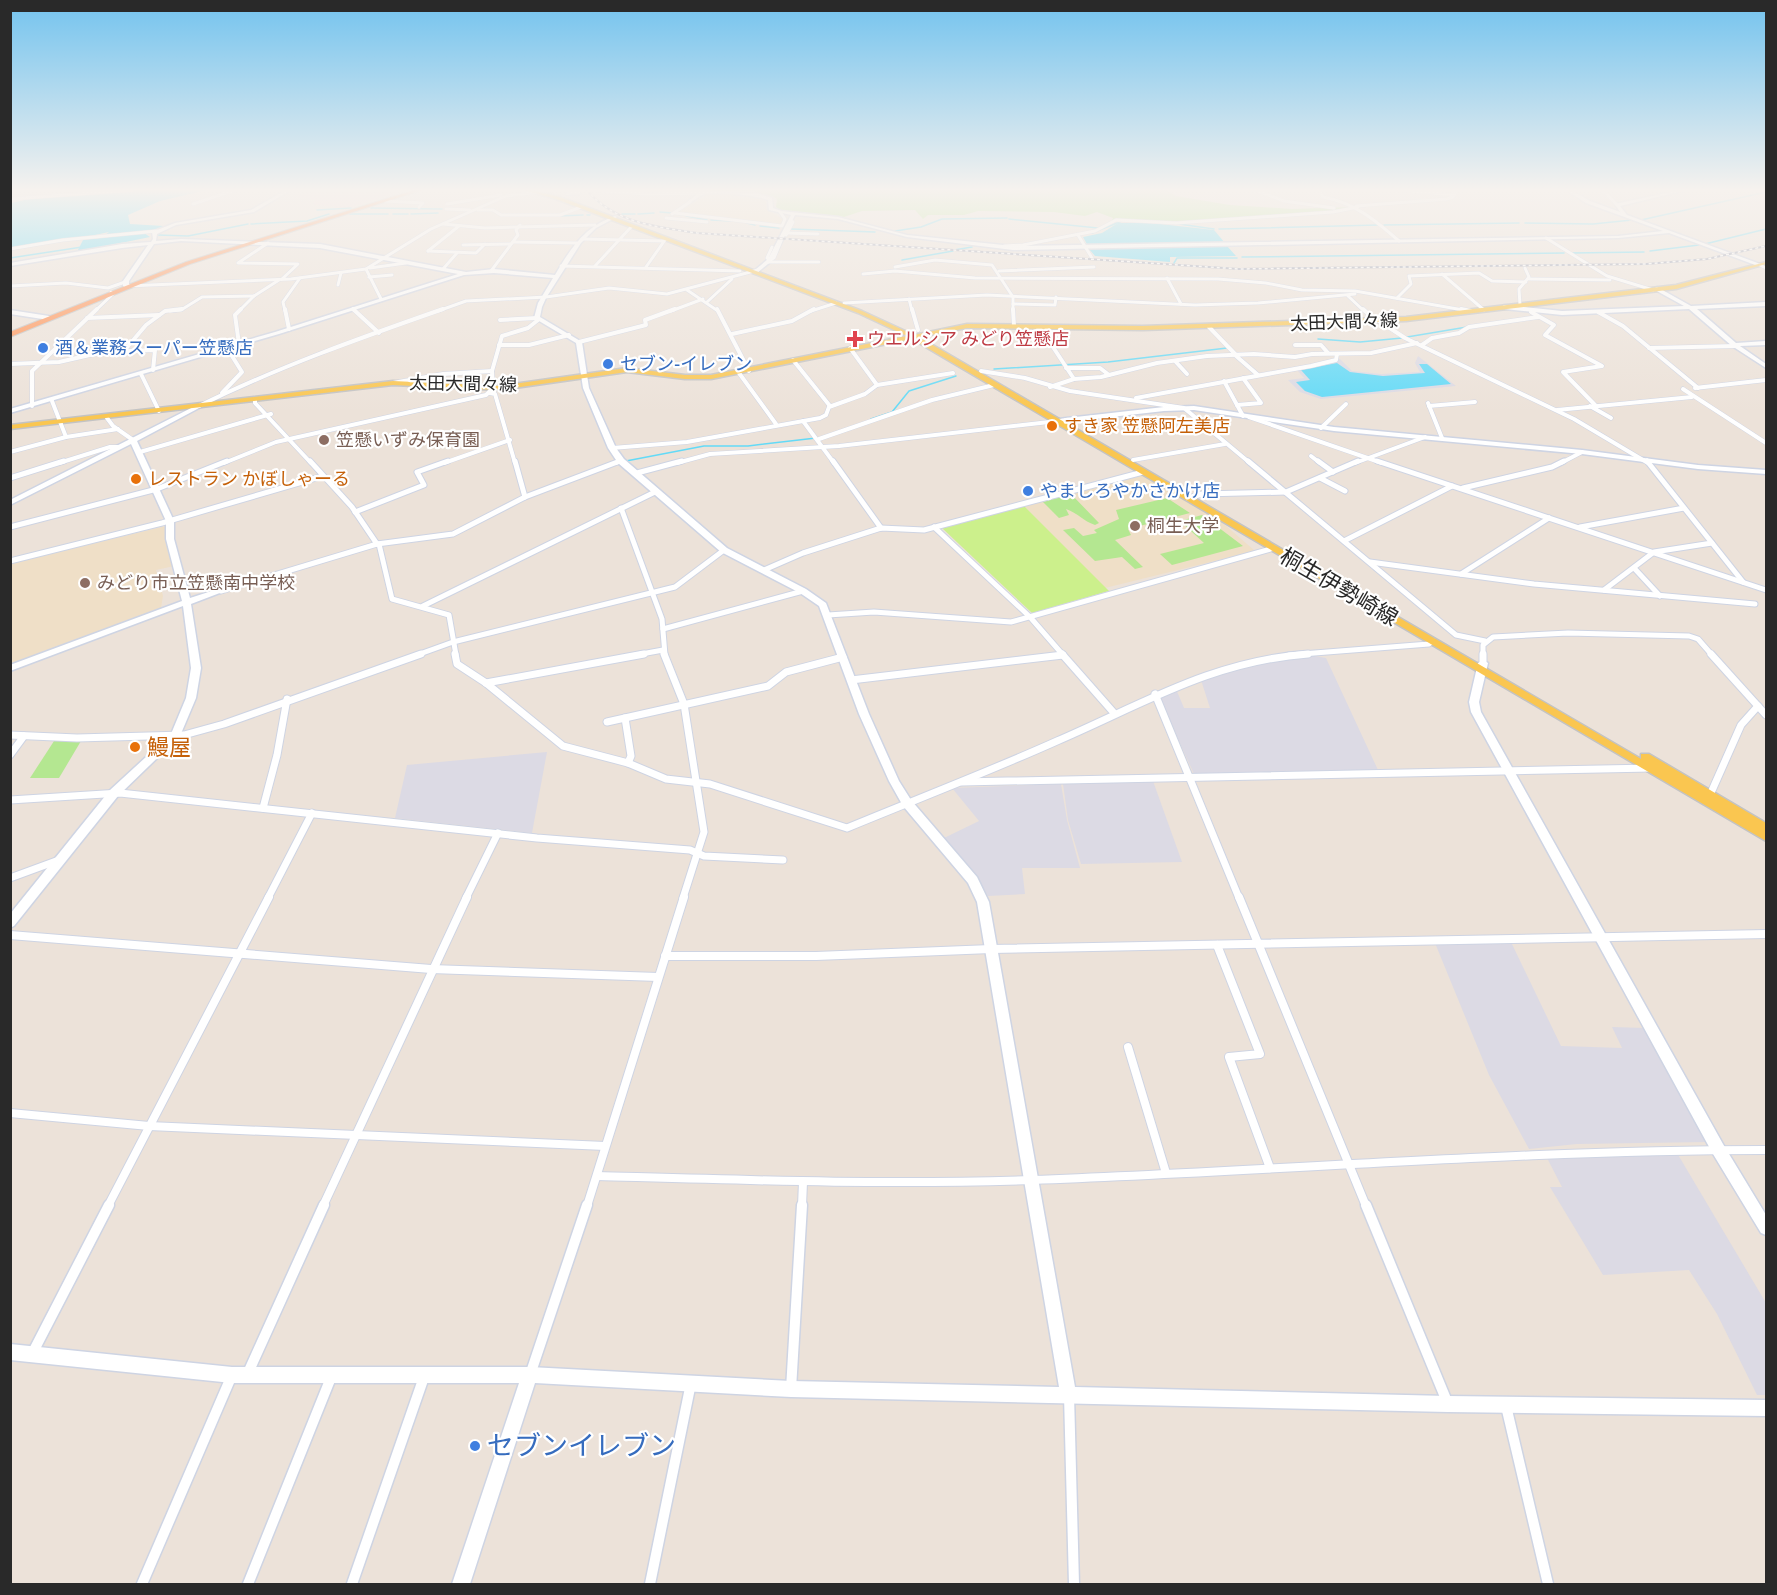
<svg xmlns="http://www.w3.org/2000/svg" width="1777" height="1595" font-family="Signika,'Noto Sans JP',sans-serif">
  <rect width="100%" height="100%" fill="#ece2d9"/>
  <g fill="#dcdae4">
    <path d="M1418 356 1456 386 1321 399 1300 392 1288 380 1304 378 1297 370 1340 359 1352 371 1381 374 1420 372 1415 363Z"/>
    <path d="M1309 655 1326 658 1378 770 1194 774 1158 695 1176 689 1184 708H1210L1201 680 1234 668Z"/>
    <path d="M547 752 532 833 395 818 407 765Z"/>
    <path d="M1153 781 1182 862 1081 864 1068 820 1063 784Z"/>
    <path d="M1061 784 1067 820 1080 868H1022L1025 894 988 896 974 873 944 838 979 821 952 788Z"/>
    <path d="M1511 942 1561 1046 1622 1048 1612 1027 1645 1028 1708 1142 1577 1144 1529 1149 1489 1075 1435 943Z"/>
    <path d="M1677 1153 1766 1303V1395H1757L1717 1314 1689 1270 1603 1275 1550 1187H1562L1547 1158Z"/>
  </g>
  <g fill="#efdfc7">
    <path d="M708 194 753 195 766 199V209L783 219 781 225 679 212Z"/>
    <path d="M1139 474 1218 519 1255 551 1105 588 1023 505Z"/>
    <path d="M166 526V540L174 566 156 570 163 596 161 608 11 666V563Z"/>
  </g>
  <path fill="#f4d5d9" d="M312 190H404L352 207 333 209 335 206 313 205 315 200 297 197Z"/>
  <g fill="#b4e791">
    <path d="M710 190H1166L1176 196 1230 205 1292 209 1354 207 1332 211 1174 222 1112 220 1113 218 1097 212 1085 216 1054 212 978 211 964 215H928L923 219 915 210 862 211 844 217 779 210 776 207 777 199 770 195 712 192Z"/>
    <path d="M1071 494 1099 523 1095 525C1083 521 1078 513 1066 509L1069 515 1059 518 1043 502Z"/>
    <path d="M1167 498 1190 513 1128 529 1131 535 1115 540 1143 567 1135 569 1122 557 1095 561 1063 530 1074 528 1083 536 1097 533 1094 530 1119 519 1116 510Z"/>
    <path d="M1202 515 1243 546 1172 565 1160 554 1204 543 1180 521Z"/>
    <path d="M56 738 81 741 59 778H30Z"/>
  </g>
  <path fill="#ccf08c" d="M1023 505 1109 591 1032 613 942 528Z"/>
  <g fill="#63daf7">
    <path d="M144 190H207L160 201 128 215 130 224 164 226 154 230 105 235 109 232 95 235 11 248V203L34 198Z"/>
    <path d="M1118 223H1151L1214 230 1225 243 1088 246 1083 237 1102 233Z"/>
    <path d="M144 233 150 237 77 252 83 240Z"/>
    <path d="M1227 246 1236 256 1170 257V262L1095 256 1089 249Z"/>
    <path d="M1337 363 1350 372 1383 376 1425 373 1419 364H1427L1451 384 1322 397 1305 391 1296 382 1310 380 1301 370Z"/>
  </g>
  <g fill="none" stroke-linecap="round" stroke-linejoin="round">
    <g stroke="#63daf7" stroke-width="1.5">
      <path d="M371 208 442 209"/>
      <path d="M317 210 351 208"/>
      <path d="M660 212 672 213"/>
      <path d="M350 214H388"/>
      <path d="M393 214H408"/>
      <path d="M411 214 438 213"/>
      <path d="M622 214H635"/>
      <path d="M638 214 654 213"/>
      <path d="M587 215H590"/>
      <path d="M559 216 583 215"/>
      <path d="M686 216 707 220"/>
      <path d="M1009 219 1098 228"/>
      <path d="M711 220 732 221"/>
      <path d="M1641 220 1766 192"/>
      <path d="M747 223 755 225"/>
      <path d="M1525 223 1593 224 1632 220"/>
      <path d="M251 224 307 221 329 214"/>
      <path d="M1179 224 1214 229"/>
      <path d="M1384 225 1519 223"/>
      <path d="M760 226 779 228"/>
      <path d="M791 229 875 232"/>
      <path d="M1219 229 1378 225"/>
      <path d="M895 231 921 227 942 219 1007 218"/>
      <path d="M1092 233 1122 221"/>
      <path d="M158 235 188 236 248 224"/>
      <path d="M1705 244 1766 229"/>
      <path d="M954 250 972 247"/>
      <path d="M1650 251 1699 245"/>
      <path d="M1571 253 1644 252"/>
      <path d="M1242 257 1564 253"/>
      <path d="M10 258 82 247"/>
      <path d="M902 260 953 251"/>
      <path d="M1174 263 1177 258H1237"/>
      <path d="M1407 337 1467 327"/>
      <path d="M1318 339 1360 342 1402 338"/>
      <path d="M994 369 1108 362 1227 348"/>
      <path d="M871 419 892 412 909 391 956 376"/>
      <path d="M626 461 704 446H748L816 438"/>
    </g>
    <g stroke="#ced4e3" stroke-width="4">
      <g id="street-far5">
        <path d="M590 190 646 194 704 193"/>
        <path d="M1255 190 1284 201 1334 208"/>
        <path d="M1319 190 1323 197C1355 203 1375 220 1399 241"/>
        <path d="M1367 190H1376"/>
        <path d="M1400 190 1454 195"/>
        <path d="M1603 190 1617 205"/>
        <path d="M10 199 132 190"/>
        <path d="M385 201 423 203 419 207"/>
        <path d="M193 204 235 190"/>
        <path d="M447 204 501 195"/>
        <path d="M1356 206 1447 199 1453 197 1457 190"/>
        <path d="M446 209 470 210"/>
        <path d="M478 210H493L501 215H560L581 207"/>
        <path d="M675 213 782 226 785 219 780 212"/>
        <path d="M672 214 690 202"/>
        <path d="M666 218 707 222"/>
        <path d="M443 224 485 228 595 225"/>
        <path d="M787 233 818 234"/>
        <path d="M786 235 793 222 790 221"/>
        <path d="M1078 235 1092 258"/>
        <path d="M1546 238 1607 276 1653 290"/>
        <path d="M582 239 663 241"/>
        <path d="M513 242 577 243"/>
        <path d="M268 243 238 263 298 264 282 279"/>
        <path d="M463 245 511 244"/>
        <path d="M1004 246 1023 245 1095 231 1116 220 1176 223 1333 212 1358 207"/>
        <path d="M10 249 63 240 157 231"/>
        <path d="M428 251 476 253 485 244"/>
        <path d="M428 251 459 226"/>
        <path d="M770 260 774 258 781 241"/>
        <path d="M770 260 767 258 772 247"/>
        <path d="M768 262H819"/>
        <path d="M1760 265 1766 268"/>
        <path d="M561 266 740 271"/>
        <path d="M595 266 632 226"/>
        <path d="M646 267 665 240"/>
        <path d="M895 267 935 260 992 265 1013 297V311"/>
        <path d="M370 268 406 263"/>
        <path d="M366 269 381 299"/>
        <path d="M443 269 457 253"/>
        <path d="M491 271 518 235 516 230 520 225"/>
        <path d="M999 271 1094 267"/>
        <path d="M863 274 895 271 975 278 1218 279 1266 283 1302 290 1355 291 1469 311"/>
        <path d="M1442 274 1484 310"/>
        <path d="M369 277 392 275"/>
        <path d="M1167 278 1181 304"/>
        <path d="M1529 279 1610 280"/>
        <path d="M338 285 341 273"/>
        <path d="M10 286 66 283 108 288 125 282"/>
        <path d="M127 286 291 279 366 269 431 229 506 196 539 192"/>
        <path d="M687 290 718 311"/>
        <path d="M1348 296 1364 311"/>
        <path d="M1397 298 1411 284 1409 276 1479 273 1492 281 1526 282"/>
        <path d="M909 299 912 311"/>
        <path d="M707 302 732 279"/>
        <path d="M844 303 987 295 1195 305 1258 303 1355 294"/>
        <path d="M1013 304 1055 305 1056 297"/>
        <path d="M1520 305 1519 289 1529 277 1525 268"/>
        <path d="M353 309 355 311"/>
        <path d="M95 311 113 294 111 292"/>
        <path d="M170 311 181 310 202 297 254 296"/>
        <path d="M239 311 254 296 279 280"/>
        <path d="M285 311 283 302 300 278"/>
        <path d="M438 311 466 301 546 297 609 288 667 294 758 270"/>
        <path d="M671 311 703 299"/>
        <path d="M811 311 836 303"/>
      </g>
    </g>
    <g stroke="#ced4e3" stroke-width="5">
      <g id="street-far4">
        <path d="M285 309 289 329"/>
        <path d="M353 309 379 333"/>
        <path d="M717 309 749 371"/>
        <path d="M912 309 918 330"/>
        <path d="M1013 309 1014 326"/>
        <path d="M1363 309 1376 321"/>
        <path d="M1461 309 1471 311"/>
        <path d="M1531 312 1554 325 1545 335 1602 366 1563 372 1596 406"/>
        <path d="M1598 312 1623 326 1698 388"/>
        <path d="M87 318 159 315"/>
        <path d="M500 320 537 318"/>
        <path d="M1379 321 1405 338 1574 419 1648 463"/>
        <path d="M1046 327 1051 344 1074 379"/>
        <path d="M1209 327 1236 355"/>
        <path d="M732 334 792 321 814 309"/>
        <path d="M579 342 646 325 645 320 675 309"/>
        <path d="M239 344 235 315 241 309"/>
        <path d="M499 345H529L569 335"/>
        <path d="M1295 345H1321L1328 353"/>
        <path d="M1422 345 1432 338 1459 333 1469 327 1538 317"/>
        <path d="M850 348 877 385"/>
        <path d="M1649 348 1736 346"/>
        <path d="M124 351 146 325 165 311 182 309"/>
        <path d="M1235 355 1258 375"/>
        <path d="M630 360 633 370"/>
        <path d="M793 360 830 406"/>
        <path d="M1175 361 1187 374"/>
        <path d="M10 364 59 362 103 352 155 350 153 370"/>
        <path d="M1066 368H1100L1109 375"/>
        <path d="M981 371 1025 378 1070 391 1184 408 1250 463"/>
        <path d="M739 373 776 424"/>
        <path d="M141 374 159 411"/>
        <path d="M1224 381 1243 416"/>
        <path d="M393 383 443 374 492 371"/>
        <path d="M1050 387 1074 379 1101 377 1157 363 1207 356 1254 354 1295 357 1312 354 1371 353 1417 343"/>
        <path d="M1695 388 1766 380"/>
        <path d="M1683 389 1766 443"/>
        <path d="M222 393 242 372 227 348"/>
        <path d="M490 393 495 394 515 463"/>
        <path d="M1136 398 1311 366 1336 360 1337 354"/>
        <path d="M255 399V403L311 463"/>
        <path d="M1428 403 1442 438"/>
        <path d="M1237 405 1261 403 1243 378"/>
        <path d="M32 406V371L97 309"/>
        <path d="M199 406C278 367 360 338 443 309"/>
        <path d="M1429 406 1475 402"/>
        <path d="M1590 406 1611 418"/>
        <path d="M1557 410 1692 397"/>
        <path d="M1249 417 1382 463"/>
        <path d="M107 418 113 426 133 440"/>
        <path d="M803 421 834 463"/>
        <path d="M1321 428 1346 404"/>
        <path d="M66 437 118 429"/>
        <path d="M819 439 932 400 994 385"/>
        <path d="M612 448 687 442 820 418 826 415 829 407 865 394 877 385 953 373"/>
        <path d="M10 452 66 437 52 401"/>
        <path d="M140 452 271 414"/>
        <path d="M1311 456 1320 463"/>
        <path d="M1133 460 1225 444"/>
        <path d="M59 463 110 447H119"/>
        <path d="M224 463 276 442 486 395 493 388 492 371 502 336 528 328 538 320"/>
        <path d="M444 463 510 440"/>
        <path d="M616 463 621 461"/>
        <path d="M677 463 710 454 839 446 1058 421"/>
        <path d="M1355 463 1425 437"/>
        <path d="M1561 463 1582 452"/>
      </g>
    </g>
    <g stroke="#ced4e3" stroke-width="7">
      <g id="street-far3">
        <path d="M310 461 352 507 377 544"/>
        <path d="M515 461 525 497"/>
        <path d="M833 461 881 528"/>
        <path d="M1248 461 1456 635 1485 641"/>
        <path d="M1318 461 1333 472"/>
        <path d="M1377 461 1766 590"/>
        <path d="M1647 461 1743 582"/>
        <path d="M637 473 682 461"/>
        <path d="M10 478 64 461"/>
        <path d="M1320 478 1345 491"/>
        <path d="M1463 488 1552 467 1564 461"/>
        <path d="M1188 498 1202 494 1286 492 1358 461"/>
        <path d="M621 508 662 619 665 655"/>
        <path d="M355 512 424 485 417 472 448 461"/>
        <path d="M10 527 157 489 227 461"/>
        <path d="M934 527 1030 617 1063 655"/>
        <path d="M1580 527 1684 508"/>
        <path d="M1344 541 1452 486"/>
        <path d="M379 544 392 599 449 615 456 655"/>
        <path d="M10 561 162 523 323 476"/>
        <path d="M1370 562 1534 584 1755 604"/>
        <path d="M1634 568 1660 596"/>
        <path d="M764 570 803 553 881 528 924 530 1143 472"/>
        <path d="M1461 574 1549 518"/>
        <path d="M1604 590 1654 552 1712 543"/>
        <path d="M221 591 377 544 453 534 525 497 620 461"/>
        <path d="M423 606 657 491"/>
        <path d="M828 615 874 612 1011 622 1274 548"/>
        <path d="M663 629 803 591"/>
        <path d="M417 655 453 642 675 587 724 550"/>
        <path d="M636 655 663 650"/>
        <path d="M1289 655 1429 644 1433 641"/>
        <path d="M1483 655V645L1493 637 1568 633 1689 636 1698 639 1712 655"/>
      </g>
    </g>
    <g stroke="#ced4e3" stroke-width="9">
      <g id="street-far2">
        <path d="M455 654 457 664 486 683 563 746 628 763 666 779 710 784 847 828C917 799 988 772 1057 741 1143 704 1212 661 1308 654"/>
        <path d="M664 654 684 704 704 832 683 898"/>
        <path d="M1062 654 1114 713"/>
        <path d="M1483 654V663"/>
        <path d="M1711 654 1766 715"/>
        <path d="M851 680 1063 655"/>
        <path d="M486 683 644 654"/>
        <path d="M1155 694 1239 898"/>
        <path d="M625 718 631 756 628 763"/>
        <path d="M607 722 768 686 786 672 843 657"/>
        <path d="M10 735 77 738 184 735 224 724 421 654"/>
        <path d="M10 755 24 736"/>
        <path d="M962 782 1652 768"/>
        <path d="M1710 795 1741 725 1758 706"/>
        <path d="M10 800 120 793 537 838 690 850 704 856 783 860"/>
        <path d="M263 808 277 755 287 699"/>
        <path d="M10 878 59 860"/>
        <path d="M268 898 312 813"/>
        <path d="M466 898 498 833"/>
      </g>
    </g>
    <g stroke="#ced4e3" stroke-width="10">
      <g id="street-far1">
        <path d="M1239 897 1366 1206"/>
        <path d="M10 935 431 969 658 977"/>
        <path d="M1217 945 1260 1054 1229 1057 1270 1168"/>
        <path d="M665 956H816L991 949 1766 934"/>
        <path d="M1128 1047 1166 1173"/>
        <path d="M10 1113 149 1126 605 1146"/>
        <path d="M597 1176C742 1180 887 1185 1032 1180 1277 1171 1521 1150 1766 1150"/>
        <path d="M108 1206 269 897"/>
        <path d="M323 1206 467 897"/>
        <path d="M587 1206 684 897"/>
        <path d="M802 1206 803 1182"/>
      </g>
    </g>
    <g stroke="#ced4e3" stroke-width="13">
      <g id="street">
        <path d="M1366 1205 1448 1404"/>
        <path d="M32 1354 109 1205"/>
        <path d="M247 1375 324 1205"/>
        <path d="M530 1375 587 1205"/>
        <path d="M791 1389 802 1205"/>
        <path d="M1069 1395 1074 1584"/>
        <path d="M1506 1406 1548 1584"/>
        <path d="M142 1584 232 1375"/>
        <path d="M248 1584 332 1375"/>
        <path d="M352 1584 424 1377"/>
        <path d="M650 1584 691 1383"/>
      </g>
    </g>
    <g stroke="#ced4e3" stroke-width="3">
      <g id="secondary">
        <path d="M286 190H291L254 212 176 225 157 234 156 241 181 239 320 244 466 272 494 269 555 275C570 249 585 226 615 216L617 217 596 228 581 243 546 298 542 307 540 317 582 342 589 388 616 448 624 459 727 548 806 589 826 603 869 714 899 781 911 800 977 877 989 902 1075 1387 1448 1396 1766 1400V1416L1448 1412 791 1397 535 1383 470 1584H452L519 1383H232L10 1360V1344L232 1367H530L791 1381 1059 1387 977 902 968 883 903 806 889 781 859 714 819 606 800 593 721 552 618 463 608 448 583 388 576 343 534 318 538 303 553 278 494 273 464 275 279 334 10 413V409L275 332 458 274 320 248 181 241 154 244 129 281V286L126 288 123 286V281L148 245 122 248 10 266V263L122 244 151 242 153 239 152 232 175 223 251 210Z"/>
        <path d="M544 190H554L539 193 537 192Z"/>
        <path d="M572 190H580V194L566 195V193Z"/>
        <path d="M703 190H708L707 192 756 193 772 198 773 208 781 211 838 217 907 235 1013 246 1618 236 1663 231 1586 203 1566 190H1571L1590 201 1620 212 1615 204 1680 190H1687L1620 206 1627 215 1763 265 1758 266 1669 233 1618 238 1013 250 907 237 838 219 795 215 773 260 758 272 755 270 768 259 791 215 769 210 768 200C755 195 719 192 705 194 699 195 694 202 688 203V201Z"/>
        <path d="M1657 287 1691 306 1766 302V306L1697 309 1736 343 1766 341V345L1740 346 1766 364V368L1732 346 1689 309 1562 315 1504 309 1501 307 1504 305 1562 311 1684 306 1655 290V288Z"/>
        <path d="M10 310 49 316 52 318 49 320 10 314Z"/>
        <path d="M199 404 201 405V407L137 441 174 521V539L190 598 221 588 225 591 191 604 201 668 196 698 180 736 118 796 14 926 10 928V914L110 790 171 734 186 698 191 668 183 606 10 671V665L182 601 166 539V521L131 444 10 505V500Z"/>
        <path d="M1194 406 1334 427 1582 450 1698 465 1766 470V474L1698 469 1582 454 1334 431 1194 410 1164 411 1058 423 1055 421 1058 419 1164 407Z"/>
        <path d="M1483 660 1488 663 1479 702 1481 712 1723 1144 1766 1215V1235L1761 1233 1713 1154 1471 712 1469 702 1478 663Z"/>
      </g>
    </g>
    <g stroke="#c3c3c3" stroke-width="3">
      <path id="primary" d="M524 190H531L560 197 862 311 914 335 967 324 1143 326 1406 317 1676 285 1766 262V264L1676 289 1406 321 1143 330 967 328 919 337 1641 759V754H1649L1766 823V841L912 339 711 379H685L627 372 500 390 393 385 10 429V425L393 381 500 386 627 368 685 375H711L907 336 858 313 556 199Z"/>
    </g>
    <g stroke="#c3c3c3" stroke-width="2">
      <path id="highway" d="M414 190H422L190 264 10 337V332L186 262Z"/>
    </g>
    <use href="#street-far5" stroke="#fff" stroke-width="3"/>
    <use href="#street-far4" stroke="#fff" stroke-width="4"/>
    <use href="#street-far3" stroke="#fff" stroke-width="5"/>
    <use href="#street-far2" stroke="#fff" stroke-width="7"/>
    <use href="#street-far1" stroke="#fff" stroke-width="8"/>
    <use href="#street" stroke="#fff" stroke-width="10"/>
    <use href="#secondary" fill="#fff" fill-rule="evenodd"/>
    <use href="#primary" fill="#fac650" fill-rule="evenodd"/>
    <use href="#highway" fill="#ff9051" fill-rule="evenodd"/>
    <g stroke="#9ba1b5" stroke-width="2">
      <path id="rail" d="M587 190C614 223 657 227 697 233L1239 269 1646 264 1707 259 1766 246"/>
    </g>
    <use href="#rail" stroke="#fff" stroke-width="1.5" stroke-dasharray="3" stroke-linecap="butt"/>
  </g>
  <linearGradient id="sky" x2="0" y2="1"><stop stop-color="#73c3ee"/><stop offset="0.46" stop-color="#f6f2ee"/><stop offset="1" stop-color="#f6f2ee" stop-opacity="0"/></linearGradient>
  <rect width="1777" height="413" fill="url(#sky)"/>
  <path fill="#e0444e" stroke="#fff" stroke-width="2" d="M852 330h6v6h6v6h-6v6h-6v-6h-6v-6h6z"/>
  <g fill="#3f7fe0" stroke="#fff" stroke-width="2">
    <circle cx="43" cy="348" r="6"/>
    <circle cx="608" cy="364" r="6"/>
    <circle cx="1028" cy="491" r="6"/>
    <circle cx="475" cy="1446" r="6"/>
  </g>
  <g fill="#e8710a" stroke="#fff" stroke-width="2">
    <circle cx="1052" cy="426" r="6"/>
    <circle cx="136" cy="479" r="6"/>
    <circle cx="135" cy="747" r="6"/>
  </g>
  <g fill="#8d6e63" stroke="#fff" stroke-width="2">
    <circle cx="324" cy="440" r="6"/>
    <circle cx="1135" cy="526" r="6"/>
    <circle cx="85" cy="583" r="6"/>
  </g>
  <g text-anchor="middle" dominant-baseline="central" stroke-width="4.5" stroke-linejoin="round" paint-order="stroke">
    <g font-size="18" fill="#292929" stroke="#fff">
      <text transform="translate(1344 322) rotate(-2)">太田大間々線</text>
      <text transform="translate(463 384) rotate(1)">太田大間々線</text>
    </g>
    <g font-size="18" fill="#be3a42" stroke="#fff" text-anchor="start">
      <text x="867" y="339">ウエルシア みどり笠懸店</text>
    </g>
    <g font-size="18" fill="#366cbe" stroke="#fff" text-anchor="start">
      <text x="55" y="348">酒＆業務スーパー笠懸店</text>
      <text x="620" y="364">セブン-イレブン</text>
      <text x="1040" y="491">やましろやかさかけ店</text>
    </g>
    <g font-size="18" fill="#c56008" stroke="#fff" text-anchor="start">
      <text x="1064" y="426">すき家 笠懸阿左美店</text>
      <text x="148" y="479">レストラン かぼしゃーる</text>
    </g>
    <g font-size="18" fill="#785e54" stroke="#fff" text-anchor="start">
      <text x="336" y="440">笠懸いずみ保育園</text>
      <text x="1147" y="526">桐生大学</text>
      <text x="97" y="583">みどり市立笠懸南中学校</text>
    </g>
    <g font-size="22" fill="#292929" stroke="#fff">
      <text transform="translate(1339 587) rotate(30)">桐生伊勢崎線</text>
    </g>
    <g font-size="22" fill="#c56008" stroke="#fff" text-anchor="start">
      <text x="147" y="747">鰻屋</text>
    </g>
    <g font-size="27" fill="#366cbe" stroke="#fff" text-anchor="start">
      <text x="487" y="1446">セブンイレブン</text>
    </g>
  </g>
  <rect width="1777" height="1595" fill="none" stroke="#292929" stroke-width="24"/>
</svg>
